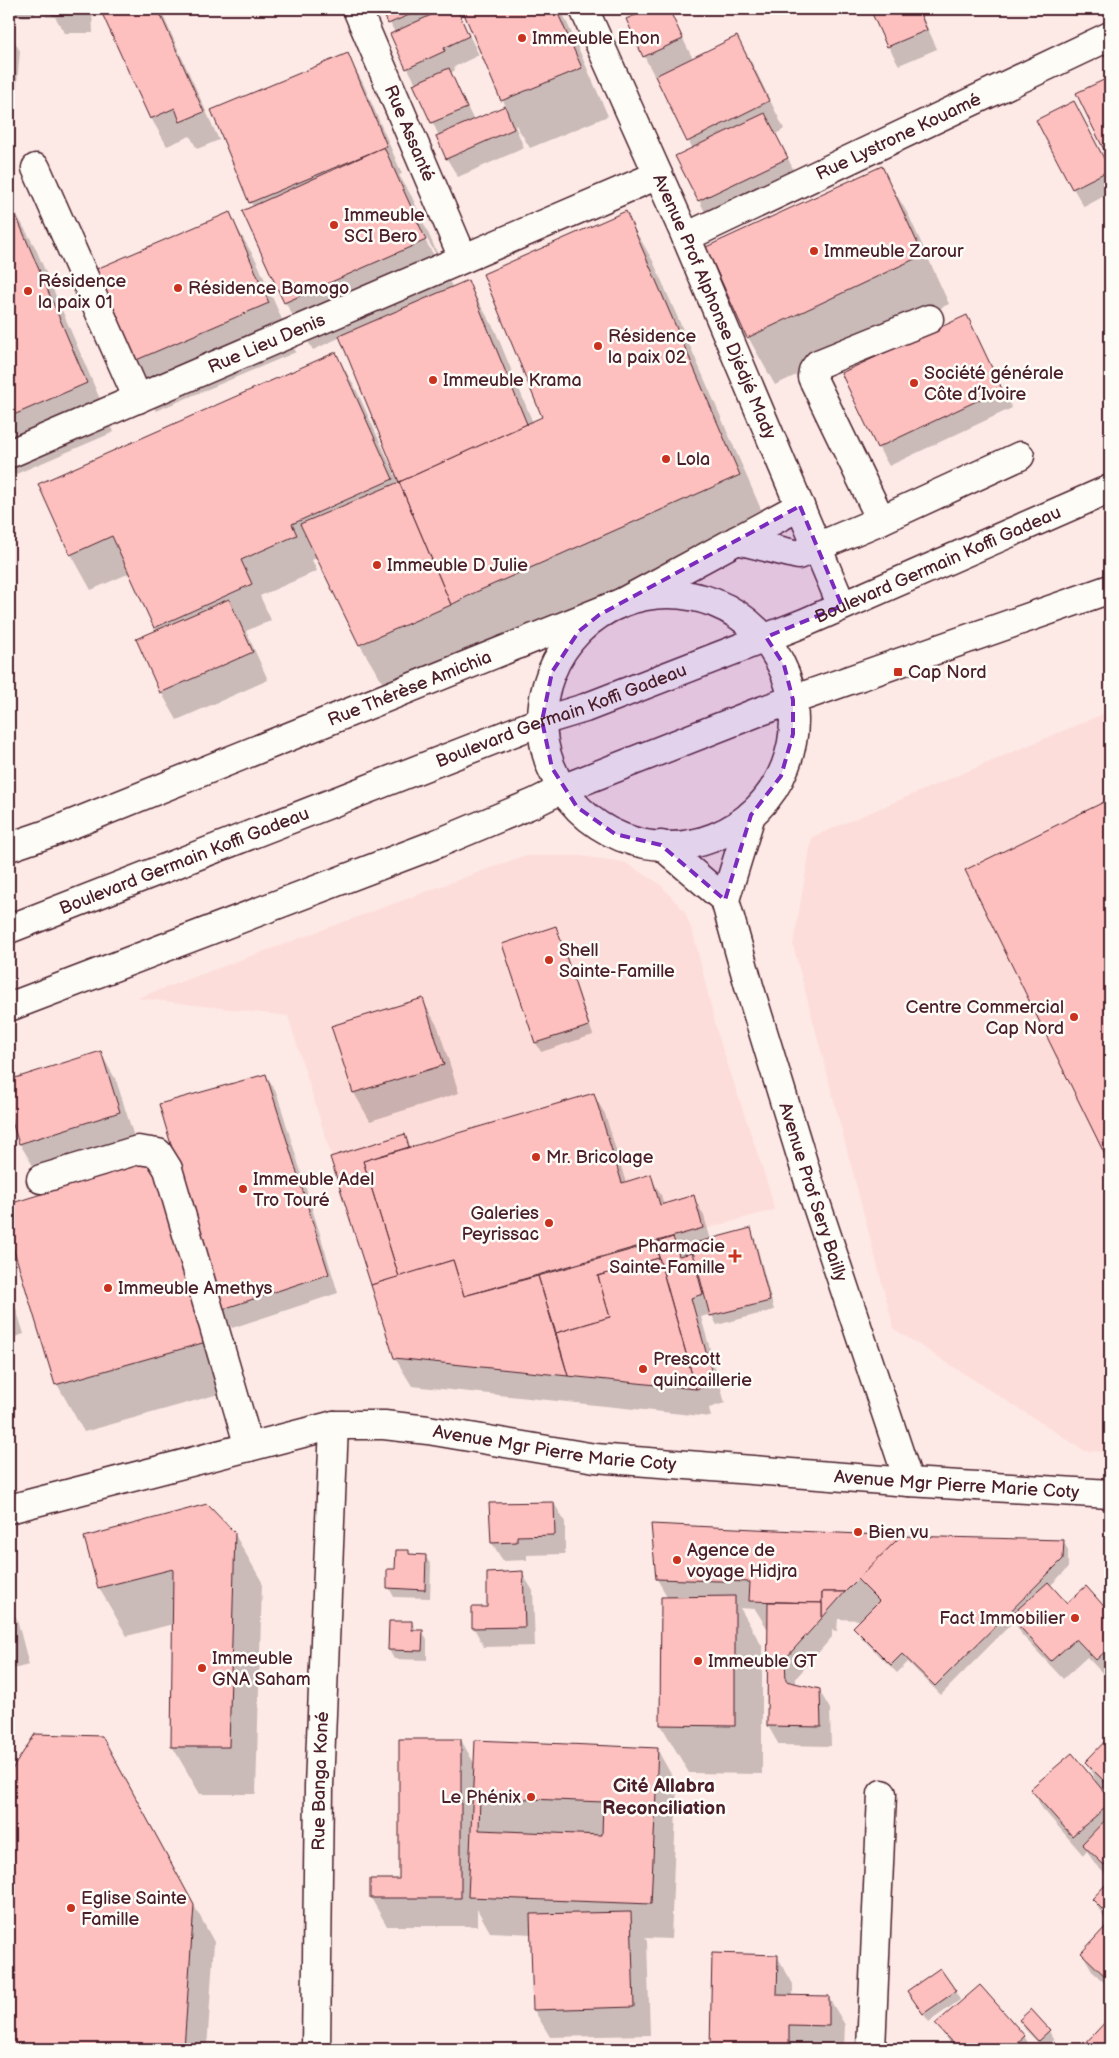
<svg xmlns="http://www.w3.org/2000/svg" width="1119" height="2058" font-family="'Balsamiq Sans',sans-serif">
  <rect width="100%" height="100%" fill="#fdeae6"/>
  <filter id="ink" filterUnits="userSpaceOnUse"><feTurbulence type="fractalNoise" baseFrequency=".02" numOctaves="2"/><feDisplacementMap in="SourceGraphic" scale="10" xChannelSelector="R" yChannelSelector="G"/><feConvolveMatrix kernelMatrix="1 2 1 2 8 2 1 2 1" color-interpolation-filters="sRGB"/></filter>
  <g filter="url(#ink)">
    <g fill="#fdddda">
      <path d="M1110 711V1452L1085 1451 894 1329 793 945 812 837Z"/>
      <path d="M523 856H581L624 862 659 883 685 912 694 936 718 1035 771 1194 774 1210 464 1296 453 1260 371 1285 288 1016 137 998Z"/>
    </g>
    <g fill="#0003" fill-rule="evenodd">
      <path d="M9 9H35V16L9 17Z"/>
      <path d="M42 9H92L93 33H65L55 17H46Z"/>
      <path d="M102 9H160L219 140 197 149 190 136 167 146 151 118Z"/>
      <path d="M383 9H426L430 17 447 9H456L479 55 454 67 455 70 451 73 474 121 506 107 464 9H561L608 116 530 148 516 125 515 126 524 148 458 177 447 159 437 137 439 136 415 85 416 84 391 35 395 33Z"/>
      <path d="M653 9H668L693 59 737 38 753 65 784 129 776 134 797 177 709 220 677 156 693 149 644 56 628 20Z"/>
      <path d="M872 9H919L937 49 899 65 888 46Z"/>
      <path d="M9 32 20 51 15 105H9Z"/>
      <path d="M347 55 363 83 402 174 399 175 412 197 443 266 424 234 422 235 453 288 467 282 495 330 533 423 544 418 625 213 653 261 767 523 388 692 360 645 318 557 312 560 317 571 260 596 271 620 246 631 268 680 177 720 161 692 138 640 157 632 130 573 91 590 71 554 335 353 356 389 395 475 397 474 341 337 313 350 285 302 253 207 212 111Z"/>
      <path d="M1110 78V159L1078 94Z"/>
      <path d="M1074 102 1110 171V193L1084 207 1073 188Z"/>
      <path d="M881 168 909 216 949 304 775 385 748 337Z"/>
      <path d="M9 201 35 247 114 432 9 477Z"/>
      <path d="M229 214 257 262 296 352 156 411 128 364Z"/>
      <path d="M966 316 1012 408 889 466 878 447Z"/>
      <path d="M1110 801V1162L967 870Z"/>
      <path d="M555 928 560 937 593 1035 541 1052 536 1043 504 945Z"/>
      <path d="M422 999 438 1027 459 1093 370 1121 354 1093 333 1027Z"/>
      <path d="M100 1052 116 1080 135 1140 36 1171 20 1144 9 1108V1081Z"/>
      <path d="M266 1075 277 1094 338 1293 232 1328 221 1309Z"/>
      <path d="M594 1095 605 1114 626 1183 650 1176 661 1195 664 1205 694 1197 704 1216 711 1240 750 1230 755 1239 774 1310 717 1325 711 1314 701 1317 725 1403 709 1408 711 1417 412 1386 395 1358 332 1157 404 1135 411 1148ZM694 1253 696 1262 691 1254Z"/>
      <path d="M152 1162 233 1390 84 1432 57 1384 9 1230V1205Z"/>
      <path d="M9 1286 24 1334 9 1339Z"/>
      <path d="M554 1503 565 1522V1554L527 1555V1560L503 1561 492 1543Z"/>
      <path d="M234 1533 262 1582 256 1794H200L172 1746 173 1624 127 1636 99 1588 86 1538Z"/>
      <path d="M902 1537 1063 1541 1068 1550V1568L1050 1586 1067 1605 1086 1588 1110 1614V1675L1107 1678 1087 1657 1063 1679 1022 1635 1014 1621 941 1695 908 1662 897 1673 860 1636 855 1627 862 1620 838 1619 837 1631 832 1630V1637L796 1678V1685L819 1690 830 1709 831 1746 779 1745 768 1726 769 1628H767L755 1609 740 1608 762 1646V1774L689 1773 661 1725 668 1598 657 1579Z"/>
      <path d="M408 1552 411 1556H425L431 1565 430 1598 394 1597 389 1588V1570H397Z"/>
      <path d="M522 1573 533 1591 535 1646 484 1647 474 1628 488 1608Z"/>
      <path d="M9 1605 17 1619 29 1665 9 1670Z"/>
      <path d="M390 1622 412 1623 417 1631H422L427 1640V1660L394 1659 389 1650Z"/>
      <path d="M36 1735 122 1773 214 1942 207 2049H9V1776Z"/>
      <path d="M1110 1738V1798H1109L1110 1879 1094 1863 1087 1851 1083 1855 1042 1808 1032 1789H1100L1086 1762Z"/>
      <path d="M461 1740 475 1765 657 1749 677 1785 671 1939 645 1938 647 1941 650 2035 550 2037 534 2010 532 1934 490 1932 477 1909V1926H387L371 1898V1880H401Z"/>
      <path d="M1110 1882V1924L1104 1918 1093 1899Z"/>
      <path d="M1107 1927 1110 1930V1988L1093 1972 1082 1953Z"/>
      <path d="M713 1954 777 1956 793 1984V1997L829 1998 845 2025 844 2049H711Z"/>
      <path d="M955 1991 960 2000 929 2022 914 2000Z"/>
      <path d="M1110 2019V2049H1081Z"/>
      <path d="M1020 2020 1049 2031 1054 2040 1044 2049 1025 2029Z"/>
      <path d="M937 2024 1024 2036 1032 2049H953Z"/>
    </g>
    <g fill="#fdc0bf" stroke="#4a1f2b" fill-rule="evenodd">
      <path d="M52 9H83V14L53 15Z"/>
      <path d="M100 9H158L204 112 180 122 175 108 150 119Z"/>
      <path d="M382 9H423L388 24Z"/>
      <path d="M444 9H457L469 36 444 48 445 51 406 69 390 34Z"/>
      <path d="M462 9H556L582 68 501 101Z"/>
      <path d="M650 9H669L683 39 643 57 626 19Z"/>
      <path d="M870 9H918L927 30 887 47Z"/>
      <path d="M737 36 769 101 687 142 655 76Z"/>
      <path d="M348 53 387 146 249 203 211 110Z"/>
      <path d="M449 68 467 108 431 123 413 84Z"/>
      <path d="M1110 77V162L1076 93Z"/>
      <path d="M1074 101 1110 170 1072 189 1036 120Z"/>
      <path d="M505 106 514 129 446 159 436 136Z"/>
      <path d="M765 113 788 158 698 201 675 156Z"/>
      <path d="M384 147 426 240 284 303 242 211Z"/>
      <path d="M882 166 923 255 747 338 706 247Z"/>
      <path d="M9 199 87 383 9 417Z"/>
      <path d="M626 211 740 475 476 592 451 605 399 482 542 417 483 274Z"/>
      <path d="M230 212 269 303 127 364 87 273Z"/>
      <path d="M468 280 527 424 399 482 339 336Z"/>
      <path d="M967 315 1002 389 877 448 841 373Z"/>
      <path d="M336 352 393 479 292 524 297 535 241 560 252 584 154 628 112 536 70 555 38 484Z"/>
      <path d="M399 482 451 605 359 645 300 524Z"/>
      <path d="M229 599 253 652 160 693 136 639Z"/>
      <path d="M1110 799V1165L965 870Z"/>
      <path d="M556 926 589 1026 535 1043 502 944Z"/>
      <path d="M423 998 444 1065 353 1093 331 1026Z"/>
      <path d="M101 1051 120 1112 19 1144 9 1112V1080Z"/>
      <path d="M266 1074 329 1274 220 1310 159 1104Z"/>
      <path d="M594 1093 622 1183 651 1174 660 1205 694 1195 703 1228 464 1296 453 1260 399 1277 363 1161Z"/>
      <path d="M405 1134 409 1147 363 1161 399 1277 371 1285 330 1157Z"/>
      <path d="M152 1160 206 1342 55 1385 9 1234V1204Z"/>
      <path d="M751 1228 770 1301 710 1316 691 1244Z"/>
      <path d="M673 1237 679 1256 692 1253 703 1294 691 1298 715 1384 696 1389 655 1243Z"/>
      <path d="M655 1243 659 1258 598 1276 610 1317 556 1333 538 1276Z"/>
      <path d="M659 1258 696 1389 568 1376 556 1333 610 1317 598 1276Z"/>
      <path d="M453 1260 464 1296 538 1276 568 1376 394 1358 371 1285Z"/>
      <path d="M554 1502 555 1535 517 1536V1542L491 1543 489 1503Z"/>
      <path d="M207 1504 235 1533 229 1747H171L173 1569 98 1588 84 1537Z"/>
      <path d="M651 1524 901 1536 845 1592H822V1603L749 1601 750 1582 656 1579Z"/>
      <path d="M901 1536 1064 1540 1063 1559 935 1686 902 1654 891 1665 853 1627 879 1601 857 1579Z"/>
      <path d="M396 1550H409V1554L426 1555 425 1590 387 1588V1569H395Z"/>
      <path d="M523 1571 525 1627 472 1628V1607H487V1573Z"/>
      <path d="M1048 1582 1067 1603 1086 1586 1110 1613V1647L1096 1660 1076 1639 1051 1661 1010 1616Z"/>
      <path d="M822 1592H845L822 1618Z"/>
      <path d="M735 1596V1726L660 1725 661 1597Z"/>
      <path d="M768 1602 822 1603V1618L785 1659 786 1681 820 1689 821 1727 767 1726Z"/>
      <path d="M389 1621H412V1630H423L422 1651 388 1650Z"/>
      <path d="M35 1734 102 1736 194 1905 184 2049H9V1774Z"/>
      <path d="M1110 1736V1787L1085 1762Z"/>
      <path d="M399 1739H461V1898H370V1879H399Z"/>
      <path d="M475 1740 658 1748 651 1904 468 1897ZM480 1797 603 1802 602 1835 479 1830Z"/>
      <path d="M1072 1753 1110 1799V1804L1072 1836 1030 1789Z"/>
      <path d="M1110 1815V1858L1104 1865 1082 1844Z"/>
      <path d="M1110 1880V1917L1092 1899Z"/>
      <path d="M631 1912 634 2007 533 2010 530 1914Z"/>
      <path d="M1107 1925 1110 1928V1981L1081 1953Z"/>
      <path d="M712 1953 778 1955 777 1995 829 1996V2026L789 2025V2047L776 2046V2049H710Z"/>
      <path d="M940 1968 956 1991 923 2014 907 1991Z"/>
      <path d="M980 1985 1025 2036 1010 2049H958L935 2024Z"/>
      <path d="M1031 2009 1050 2030 1038 2041 1019 2020Z"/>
      <path d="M1110 2017V2049H1080Z"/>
      <path d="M392 2047V2049H378V2048Z"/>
    </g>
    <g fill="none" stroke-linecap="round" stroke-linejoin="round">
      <g stroke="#4a1f2b" stroke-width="31">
        <g id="minor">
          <path id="s1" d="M357 9 463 258"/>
          <path id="s2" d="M584 9 686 237 842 606"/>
          <path d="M36 168 138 399"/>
          <path id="s3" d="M686 237 1110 36"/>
          <path id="s4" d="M11 453 658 175"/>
          <path d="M881 520 812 377 813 371 818 364 929 319"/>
          <path d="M737 540 798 555 881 520 1020 456"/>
          <circle cx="668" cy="720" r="126"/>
          <path id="s5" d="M751 815 725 900 749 986 809 1182 909 1482"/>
          <path d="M661 845 725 900"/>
          <path id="s6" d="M9 847 50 833 621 603 800 506"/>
          <path d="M41 1179 138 1150 158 1153 168 1169 249 1447"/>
          <path id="s7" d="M9 1509 334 1425H384L428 1430 595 1458 909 1482 1110 1494"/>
          <path id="s8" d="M316 2049 319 1786 334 1425"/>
          <path d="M871 2049 882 1794"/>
        </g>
      </g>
      <g stroke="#4a1f2b" stroke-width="31">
        <g id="major">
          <path id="s9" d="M9 929 542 721 585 708 804 623 1110 489"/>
          <path d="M9 1007 436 844 534 803 562 789 758 712 1110 589"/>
        </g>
      </g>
      <use href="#minor" stroke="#fdfcf7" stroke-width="28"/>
      <use href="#major" stroke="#fdfcf7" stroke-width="28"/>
    </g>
  </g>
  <path fill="#7b2cbf" fill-opacity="0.2" stroke="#7b2cbf" stroke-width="4" stroke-dasharray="10 6" stroke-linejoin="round" d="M800 506 842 606 766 637 784 665 793 700V734L781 776 751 815 725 900 661 845 615 834 577 807 552 768 542 721 552 672 579 631 599 615Z"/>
  <g fill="#c8321e" stroke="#fdfcf7" stroke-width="2">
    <circle cx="522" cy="38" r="5"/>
    <circle cx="334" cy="225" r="5"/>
    <circle cx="814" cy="251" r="5"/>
    <circle cx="178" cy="288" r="5"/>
    <circle cx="28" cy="291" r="5"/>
    <circle cx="598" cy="346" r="5"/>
    <circle cx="433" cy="380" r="5"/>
    <circle cx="914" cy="383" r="5"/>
    <circle cx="666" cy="459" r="5"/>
    <circle cx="377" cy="565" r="5"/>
    <rect x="893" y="667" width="10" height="10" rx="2.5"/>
    <circle cx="549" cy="960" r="5"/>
    <circle cx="1074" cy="1017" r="5"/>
    <circle cx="536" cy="1157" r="5"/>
    <circle cx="243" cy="1189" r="5"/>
    <circle cx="549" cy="1223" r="5"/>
    <path d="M732.5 1248.5h5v5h5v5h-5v5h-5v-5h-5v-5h5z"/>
    <circle cx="108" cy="1288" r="5"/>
    <circle cx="643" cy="1369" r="5"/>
    <circle cx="858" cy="1532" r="5"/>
    <circle cx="677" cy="1560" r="5"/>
    <circle cx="1075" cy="1618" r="5"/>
    <circle cx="698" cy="1661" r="5"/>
    <circle cx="202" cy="1668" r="5"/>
    <circle cx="531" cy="1797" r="5"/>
    <circle cx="71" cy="1908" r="5"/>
  </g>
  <g text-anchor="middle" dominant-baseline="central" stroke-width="5" stroke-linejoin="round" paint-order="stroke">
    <g font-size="18" fill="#4a1f2b" stroke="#fdfcf7" text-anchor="start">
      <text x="532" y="38">Immeuble Ehon</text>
      <text x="344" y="215">Immeuble<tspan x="344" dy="21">SCI Bero</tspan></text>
      <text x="824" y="251">Immeuble Zarour</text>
      <text x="38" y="281">Résidence<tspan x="38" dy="21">la paix 01</tspan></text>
      <text x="188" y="288">Résidence Bamogo</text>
      <text x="608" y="336">Résidence<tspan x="608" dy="21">la paix 02</tspan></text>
      <text x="924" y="373">Société générale<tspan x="924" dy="21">Côte d’Ivoire</tspan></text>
      <text x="443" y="380">Immeuble Krama</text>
      <text x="676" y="459">Lola</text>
      <text x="387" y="565">Immeuble D Julie</text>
      <text x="908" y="672">Cap Nord</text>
      <text x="559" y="950">Shell<tspan x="559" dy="21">Sainte-Famille</tspan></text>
      <text x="1064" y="1007" text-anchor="end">Centre Commercial<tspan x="1064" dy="21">Cap Nord</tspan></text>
      <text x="546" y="1157">Mr. Bricolage</text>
      <text x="253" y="1179">Immeuble Adel<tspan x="253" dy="21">Tro Touré</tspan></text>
      <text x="539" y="1213" text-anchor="end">Galeries<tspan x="539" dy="21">Peyrissac</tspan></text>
      <text x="725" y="1246" text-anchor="end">Pharmacie<tspan x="725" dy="21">Sainte-Famille</tspan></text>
      <text x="118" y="1288">Immeuble Amethys</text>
      <text x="653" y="1359">Prescott<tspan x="653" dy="21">quincaillerie</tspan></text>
      <text x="868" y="1532">Bien vu</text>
      <text x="687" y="1550">Agence de<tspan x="687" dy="21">voyage Hidjra</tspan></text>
      <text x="1065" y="1618" text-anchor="end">Fact Immobilier</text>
      <text x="212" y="1658">Immeuble<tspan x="212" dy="21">GNA Saham</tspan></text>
      <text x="708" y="1661">Immeuble GT</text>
      <text x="521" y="1797" text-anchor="end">Le Phénix</text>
      <text x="81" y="1898">Eglise Sainte<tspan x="81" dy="21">Famille</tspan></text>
    </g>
    <g font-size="18" fill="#4a1f2b" stroke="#fdfcf7">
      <text stroke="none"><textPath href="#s1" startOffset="135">Rue Assanté</textPath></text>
      <text stroke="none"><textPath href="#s3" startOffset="235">Rue Lystrone Kouamé</textPath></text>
      <text stroke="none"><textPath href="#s2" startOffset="325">Avenue Prof Alphonse Djédjé Mady</textPath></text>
      <text stroke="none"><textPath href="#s4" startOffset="278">Rue Lieu Denis</textPath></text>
      <text stroke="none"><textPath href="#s9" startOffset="998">Boulevard Germain Koffi Gadeau</textPath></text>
      <text stroke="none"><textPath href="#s6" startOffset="431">Rue Thérèse Amichia</textPath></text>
      <text stroke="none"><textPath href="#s9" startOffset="592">Boulevard Germain Koffi Gadeau</textPath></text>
      <text stroke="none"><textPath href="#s9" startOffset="188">Boulevard Germain Koffi Gadeau</textPath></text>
      <text stroke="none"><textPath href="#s5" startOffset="394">Avenue Prof Sery Bailly</textPath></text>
      <text stroke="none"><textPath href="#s7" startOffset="558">Avenue Mgr Pierre Marie Coty</textPath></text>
      <text stroke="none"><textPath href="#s7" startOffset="962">Avenue Mgr Pierre Marie Coty</textPath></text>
      <text stroke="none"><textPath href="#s8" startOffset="268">Rue Banga Koné</textPath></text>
    </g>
    <g font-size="19" font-weight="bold" fill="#4a1f2b" stroke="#fdfcf7">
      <text x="664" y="1786">Cité Allabra<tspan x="664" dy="22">Reconciliation</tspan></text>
    </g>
  </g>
  <rect width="1119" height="2058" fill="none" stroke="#fdfcf7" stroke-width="30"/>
  <rect x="15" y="15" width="1089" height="2028" fill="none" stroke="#4a1f2b" stroke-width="2" filter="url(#ink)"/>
</svg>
